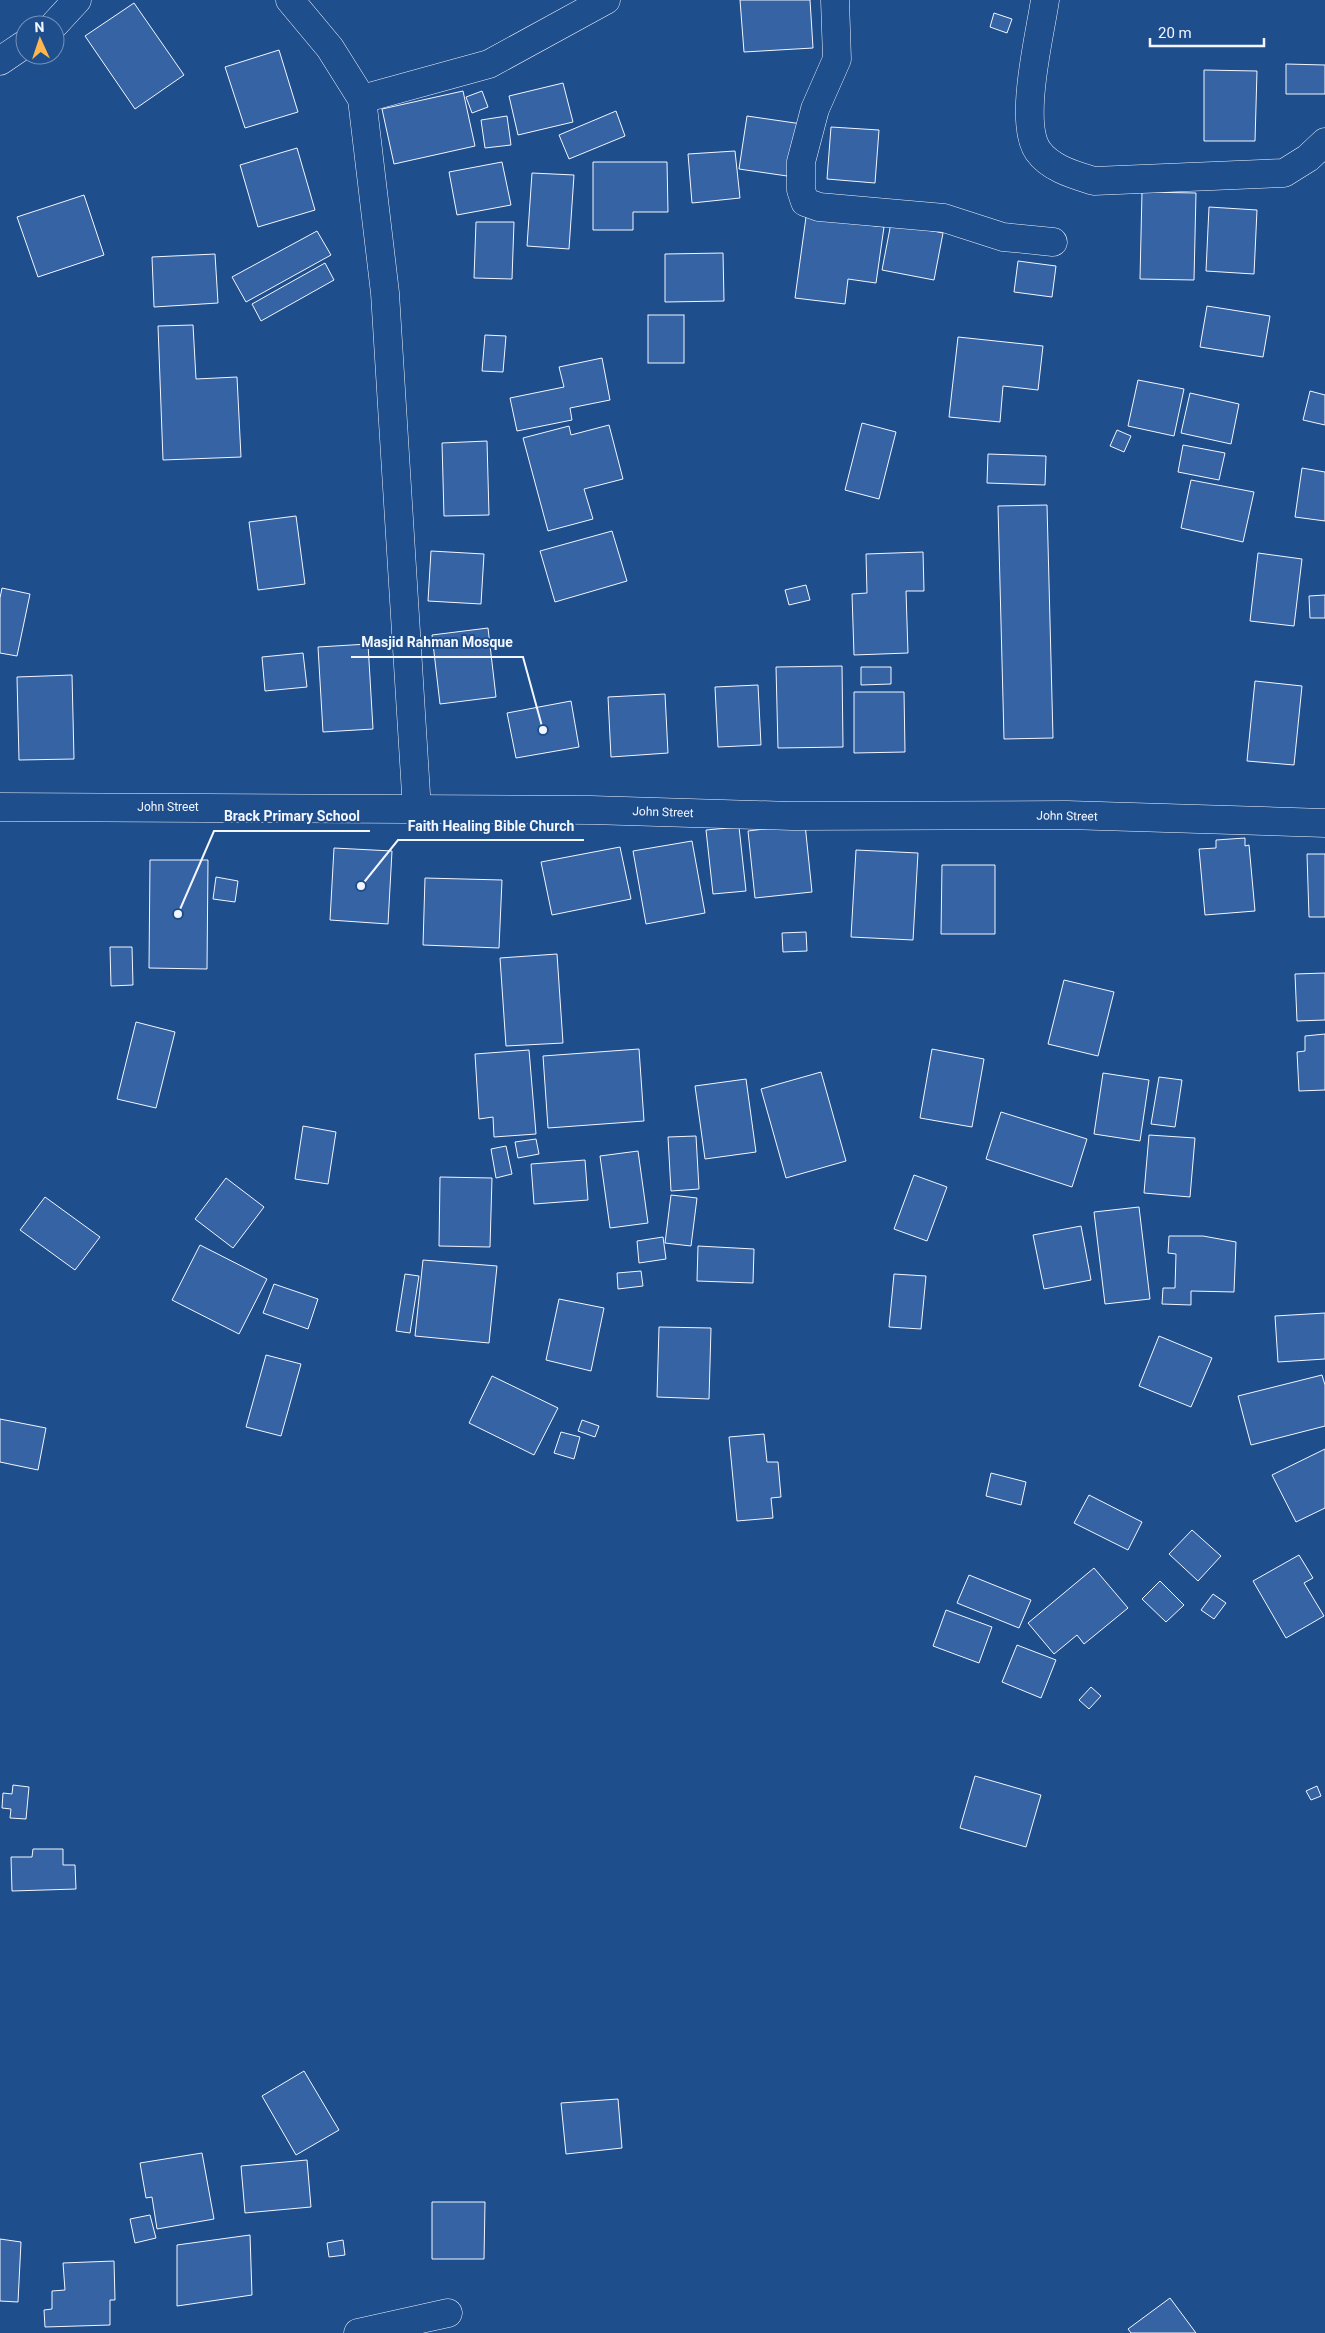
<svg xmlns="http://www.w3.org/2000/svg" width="1325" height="2333" font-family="Roboto,sans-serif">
  <rect width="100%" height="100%" fill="#1f4e8c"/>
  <g fill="#3563a3" stroke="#f2f6ff">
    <path d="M740 0H810L813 48 744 52Z"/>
    <path d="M134 3 184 75 135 109 85 36Z"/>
    <path d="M994 13 1012 19 1007 33 990 27Z"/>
    <path d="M279 50 298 112 245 128 225 67Z"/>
    <path d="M1286 64 1325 65V94H1286Z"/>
    <path d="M1204 70 1257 71 1255 141H1204Z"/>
    <path d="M563 83 573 122 518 135 509 96Z"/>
    <path d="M463 91 475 146 394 164 382 109Z"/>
    <path d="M482 91 488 107 472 113 466 97Z"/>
    <path d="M616 111 625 136 569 159 559 135Z"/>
    <path d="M507 116 511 145 485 148 481 120Z"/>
    <path d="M747 116 802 124 794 177 739 169Z"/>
    <path d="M831 127 879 130 875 183 827 179Z"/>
    <path d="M297 148 315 210 258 227 240 165Z"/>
    <path d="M735 151 740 198 692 203 688 154Z"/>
    <path d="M502 162 511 205 457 215 449 172Z"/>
    <path d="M593 162H667L668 212H633V230H593Z"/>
    <path d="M532 173 574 175 569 249 527 246Z"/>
    <path d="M1142 192 1196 193 1194 280 1140 279Z"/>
    <path d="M84 195 104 255 38 277 17 217Z"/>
    <path d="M1209 207 1257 210 1254 274 1206 271Z"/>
    <path d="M806 217 884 227 876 283 848 279 845 304 795 298Z"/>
    <path d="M476 222H514L512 279 474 278Z"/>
    <path d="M891 223 943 233 934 280 882 270Z"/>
    <path d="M317 231 331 255 246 302 232 277Z"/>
    <path d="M723 253 724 301 665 302V254Z"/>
    <path d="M215 254 218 303 154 307 152 257Z"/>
    <path d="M1018 261 1056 266 1052 297 1014 292Z"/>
    <path d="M325 263 334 280 261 321 252 304Z"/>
    <path d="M1207 306 1270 316 1263 357 1200 347Z"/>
    <rect x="648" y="315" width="36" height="48"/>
    <path d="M193 325 196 379 237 377 241 457 163 460 158 326Z"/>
    <path d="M485 335 506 336 503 372 482 371Z"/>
    <path d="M958 337 1043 346 1038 390 1003 386 1000 422 949 417Z"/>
    <path d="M602 358 610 400 570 408 572 420 517 431 510 398 564 387 559 367Z"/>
    <path d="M1138 380 1184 389 1174 436 1128 426Z"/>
    <path d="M1310 391 1325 395V425L1303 420Z"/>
    <path d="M1190 393 1239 404 1231 444 1181 433Z"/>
    <path d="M862 423 896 432 879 499 845 490Z"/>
    <path d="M609 425 623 479 584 489 593 519 548 531 523 438 569 426 571 435Z"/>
    <path d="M1117 430 1131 436 1124 452 1110 446Z"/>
    <path d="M487 441 489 515 444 516 442 443Z"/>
    <path d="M1183 445 1225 453 1219 480 1178 472Z"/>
    <path d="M988 454 1046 456 1045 485 987 483Z"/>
    <path d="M1302 468 1325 472V521L1295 517Z"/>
    <path d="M1191 480 1254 492 1243 542 1181 528Z"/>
    <path d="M1047 505 1053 738 1004 739 998 506Z"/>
    <path d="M296 516 305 584 258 590 249 522Z"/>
    <path d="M612 531 627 581 555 602 540 551Z"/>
    <path d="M431 551 484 554 481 604 428 601Z"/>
    <path d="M923 552 924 591H906L908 653 854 655 852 594 867 593 866 554Z"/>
    <path d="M1258 553 1302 559 1294 626 1250 621Z"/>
    <path d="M806 585 810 600 789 605 785 590Z"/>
    <path d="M2 588 30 594 17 656 0 653V598Z"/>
    <path d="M1325 595V618H1310L1309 596Z"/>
    <path d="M488 628 496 697 440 704 432 635Z"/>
    <path d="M368 644 373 729 323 732 318 647Z"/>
    <path d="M303 653 307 687 265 691 262 657Z"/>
    <path d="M842 666 843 747 778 748 776 667Z"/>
    <path d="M861 667H891V684L861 685Z"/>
    <path d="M72 675 74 759 19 760 17 677Z"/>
    <path d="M1255 681 1302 686 1294 765 1247 761Z"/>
    <path d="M758 685 761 745 718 747 715 687Z"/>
    <path d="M854 692H904L905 752 854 753Z"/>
    <path d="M665 694 668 753 611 757 608 697Z"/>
    <path d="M571 701 579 747 516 758 507 713Z"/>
    <path d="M805 824 812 892 755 898 748 831Z"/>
    <path d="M739 827 746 891 713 894 706 830Z"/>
    <path d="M1245 838V846L1249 845 1255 911 1205 915 1199 849 1216 848V840Z"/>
    <path d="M692 841 705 913 646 924 633 851Z"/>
    <path d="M620 847 631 899 552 915 541 862Z"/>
    <path d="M334 848 392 851 388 924 330 920Z"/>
    <path d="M856 850 918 853 913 940 851 937Z"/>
    <path d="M1307 854H1325V917H1309Z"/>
    <path d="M150 860H208L207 969 149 968Z"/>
    <path d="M942 865H995V934H941Z"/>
    <path d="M216 877 238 881 235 902 213 899Z"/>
    <path d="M425 878 502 880 499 948 423 945Z"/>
    <path d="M806 932 807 951 783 952 782 933Z"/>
    <path d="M110 947H132L133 985 111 986Z"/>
    <path d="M557 954 563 1043 506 1046 500 958Z"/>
    <path d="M1325 973V1020L1297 1021 1295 974Z"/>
    <path d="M1064 980 1114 992 1098 1056 1048 1044Z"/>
    <path d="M136 1022 175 1032 156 1108 117 1099Z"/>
    <path d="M1325 1034V1090L1299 1091 1297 1052 1305 1051V1036Z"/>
    <path d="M639 1049 644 1121 548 1128 543 1056Z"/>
    <path d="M932 1049 984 1059 972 1127 920 1118Z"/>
    <path d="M529 1050 536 1134 494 1137 493 1117 479 1119 475 1054Z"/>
    <path d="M821 1072 846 1161 786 1178 761 1089Z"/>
    <path d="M1103 1073 1149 1080 1140 1141 1094 1134Z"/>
    <path d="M1159 1077 1182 1080 1175 1127 1151 1124Z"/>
    <path d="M746 1079 756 1152 705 1159 695 1086Z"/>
    <path d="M1001 1112 1087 1139 1072 1187 986 1159Z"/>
    <path d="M303 1126 336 1132 328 1184 295 1179Z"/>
    <path d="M1149 1135 1195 1138 1190 1197 1144 1193Z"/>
    <path d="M696 1136 699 1189 671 1191 668 1137Z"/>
    <path d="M536 1139 539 1154 518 1158 515 1142Z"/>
    <path d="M506 1146 512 1174 496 1178 491 1149Z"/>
    <path d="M638 1151 648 1223 610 1228 600 1156Z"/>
    <path d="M585 1160 588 1200 534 1204 531 1164Z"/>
    <path d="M914 1175 947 1187 927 1241 894 1229Z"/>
    <path d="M440 1177 492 1178 490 1247 439 1246Z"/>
    <path d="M226 1178 264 1207 233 1248 195 1219Z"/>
    <path d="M671 1195 697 1198 691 1246 665 1243Z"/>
    <path d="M45 1197 100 1237 75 1270 20 1230Z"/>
    <path d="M1139 1207 1150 1299 1105 1304 1094 1212Z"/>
    <path d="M1081 1226 1091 1280 1044 1289 1033 1235Z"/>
    <path d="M1169 1236H1203L1236 1242 1234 1292 1191 1291V1305L1162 1304 1163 1288H1175L1176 1254 1168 1253Z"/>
    <path d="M663 1237 666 1259 639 1263 637 1241Z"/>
    <path d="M200 1245 267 1279 239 1334 172 1300Z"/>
    <path d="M698 1246 754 1249 753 1283 697 1281Z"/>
    <path d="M423 1260 497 1266 489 1343 415 1336Z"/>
    <path d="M641 1271 643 1286 618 1289 617 1273Z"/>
    <path d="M405 1274 419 1276 410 1333 396 1331Z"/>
    <path d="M894 1274 926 1276 921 1329 889 1327Z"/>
    <path d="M274 1284 318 1299 308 1329 263 1313Z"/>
    <path d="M559 1299 604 1308 591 1371 546 1360Z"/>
    <path d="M1325 1313V1359L1278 1362 1275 1316Z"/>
    <path d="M659 1327 711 1328 709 1399 657 1397Z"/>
    <path d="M1159 1336 1212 1358 1191 1407 1139 1386Z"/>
    <path d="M266 1355 301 1364 281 1436 246 1427Z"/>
    <path d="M1322 1375 1325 1385V1426L1251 1445 1238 1396Z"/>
    <path d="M492 1376 558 1408 534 1455 469 1423Z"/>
    <path d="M0 1419 46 1428 38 1470 0 1462Z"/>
    <path d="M582 1420 599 1426 595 1437 578 1431Z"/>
    <path d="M561 1432 580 1437 574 1459 554 1453Z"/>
    <path d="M764 1434 767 1462H778L781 1497 771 1498 773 1518 737 1521 729 1437Z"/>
    <path d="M1325 1449V1508L1296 1522 1272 1475Z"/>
    <path d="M991 1473 1026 1482 1021 1505 986 1496Z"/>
    <path d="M1089 1495 1142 1522 1128 1550 1074 1523Z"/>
    <path d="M1192 1530 1221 1556 1198 1581 1169 1554Z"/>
    <path d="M1299 1555 1313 1578 1304 1583 1324 1616 1286 1638 1253 1581Z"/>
    <path d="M1094 1568 1128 1608 1084 1644 1077 1635 1054 1654 1028 1623Z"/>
    <path d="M969 1575 1031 1600 1019 1628 957 1603Z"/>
    <path d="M1160 1581 1184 1605 1166 1622 1142 1599Z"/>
    <path d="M1213 1594 1226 1603 1214 1619 1201 1610Z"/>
    <path d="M946 1610 992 1627 979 1663 933 1646Z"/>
    <path d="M1017 1645 1056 1660 1041 1698 1002 1682Z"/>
    <path d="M1091 1687 1101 1696 1089 1709 1079 1700Z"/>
    <path d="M975 1776 1041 1795 1026 1847 960 1828Z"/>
    <path d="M13 1785 29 1787 26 1819 10 1818 11 1809 2 1808 3 1793 12 1794Z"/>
    <path d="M1317 1786 1321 1796 1311 1800 1306 1791Z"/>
    <path d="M33 1849H63V1865H75L76 1889 12 1891 11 1857H32Z"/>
    <path d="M304 2071 339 2130 296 2155 262 2096Z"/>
    <path d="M618 2099 622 2148 566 2154 561 2103Z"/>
    <path d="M202 2153 214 2219 157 2229 152 2197 146 2198 140 2163Z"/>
    <path d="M307 2160 311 2207 245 2213 241 2166Z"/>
    <path d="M432 2202H485L484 2259H432Z"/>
    <path d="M150 2215 156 2238 135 2243 130 2219Z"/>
    <path d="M250 2235 252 2295 177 2306V2245Z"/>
    <path d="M0 2239 21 2242 18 2302 0 2301Z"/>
    <path d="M343 2240 345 2255 329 2257 327 2243Z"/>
    <path d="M114 2261 115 2300H110V2325L45 2327 44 2310 52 2309V2291L65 2290 63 2263Z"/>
    <path d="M1170 2298 1196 2333H1131L1128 2329Z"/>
  </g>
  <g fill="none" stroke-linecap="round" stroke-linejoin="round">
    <g stroke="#f2f6ff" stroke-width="29">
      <g id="minor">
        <path d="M290 0 330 48 362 99 385 293 417 810"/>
        <path d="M835 0 837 59 815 109 801 162V190L805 202 819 207 944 218 1003 237 1053 242"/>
        <path d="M1045 0C1040 35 1018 122 1038 151 1051 169 1075 175 1094 181L1284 173 1308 158 1325 142"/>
        <path d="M54 25 77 0"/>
        <path d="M0 61 25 44"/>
        <path d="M362 99 489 64 606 0"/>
        <path d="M0 807 591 810 792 816 1067 815 1325 823"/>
        <path d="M358 2333 448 2313"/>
      </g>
    </g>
    <use href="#minor" stroke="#1f4e8c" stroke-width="28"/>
  </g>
  <g text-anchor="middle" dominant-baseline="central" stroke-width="4" stroke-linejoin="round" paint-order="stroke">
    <g font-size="12" fill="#f2f6ff" stroke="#1f4e8c">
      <text x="168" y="807">John Street</text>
      <text transform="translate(663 812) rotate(2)">John Street</text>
      <text transform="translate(1067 816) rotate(1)">John Street</text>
    </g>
  </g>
  <path fill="none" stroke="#f2f6ff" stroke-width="2" d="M543 730L523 657H351M178 914L214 831H370M361 886L398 840H584"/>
  <g fill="#f2f6ff" stroke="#1f4e8c" stroke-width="2">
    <circle cx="543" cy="730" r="5"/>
    <circle cx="178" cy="914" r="5"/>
    <circle cx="361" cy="886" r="5"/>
  </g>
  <g font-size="14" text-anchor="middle" font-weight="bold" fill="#f2f6ff" stroke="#1f4e8c" stroke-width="4" stroke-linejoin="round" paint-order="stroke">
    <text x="437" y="647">Masjid Rahman Mosque</text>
    <text x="292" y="821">Brack Primary School</text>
    <text x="491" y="831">Faith Healing Bible Church</text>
  </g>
  <g transform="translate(40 40) rotate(357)"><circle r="24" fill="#1f4e8c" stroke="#7391ba"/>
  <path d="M0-4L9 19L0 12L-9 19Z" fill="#ffb74d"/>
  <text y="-8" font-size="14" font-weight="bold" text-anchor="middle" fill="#f2f6ff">N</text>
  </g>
  <path d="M1150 38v8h114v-8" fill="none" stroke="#f2f6ff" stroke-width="2.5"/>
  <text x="1158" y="38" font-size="15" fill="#f2f6ff" stroke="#1f4e8c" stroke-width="4" paint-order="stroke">20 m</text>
</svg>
